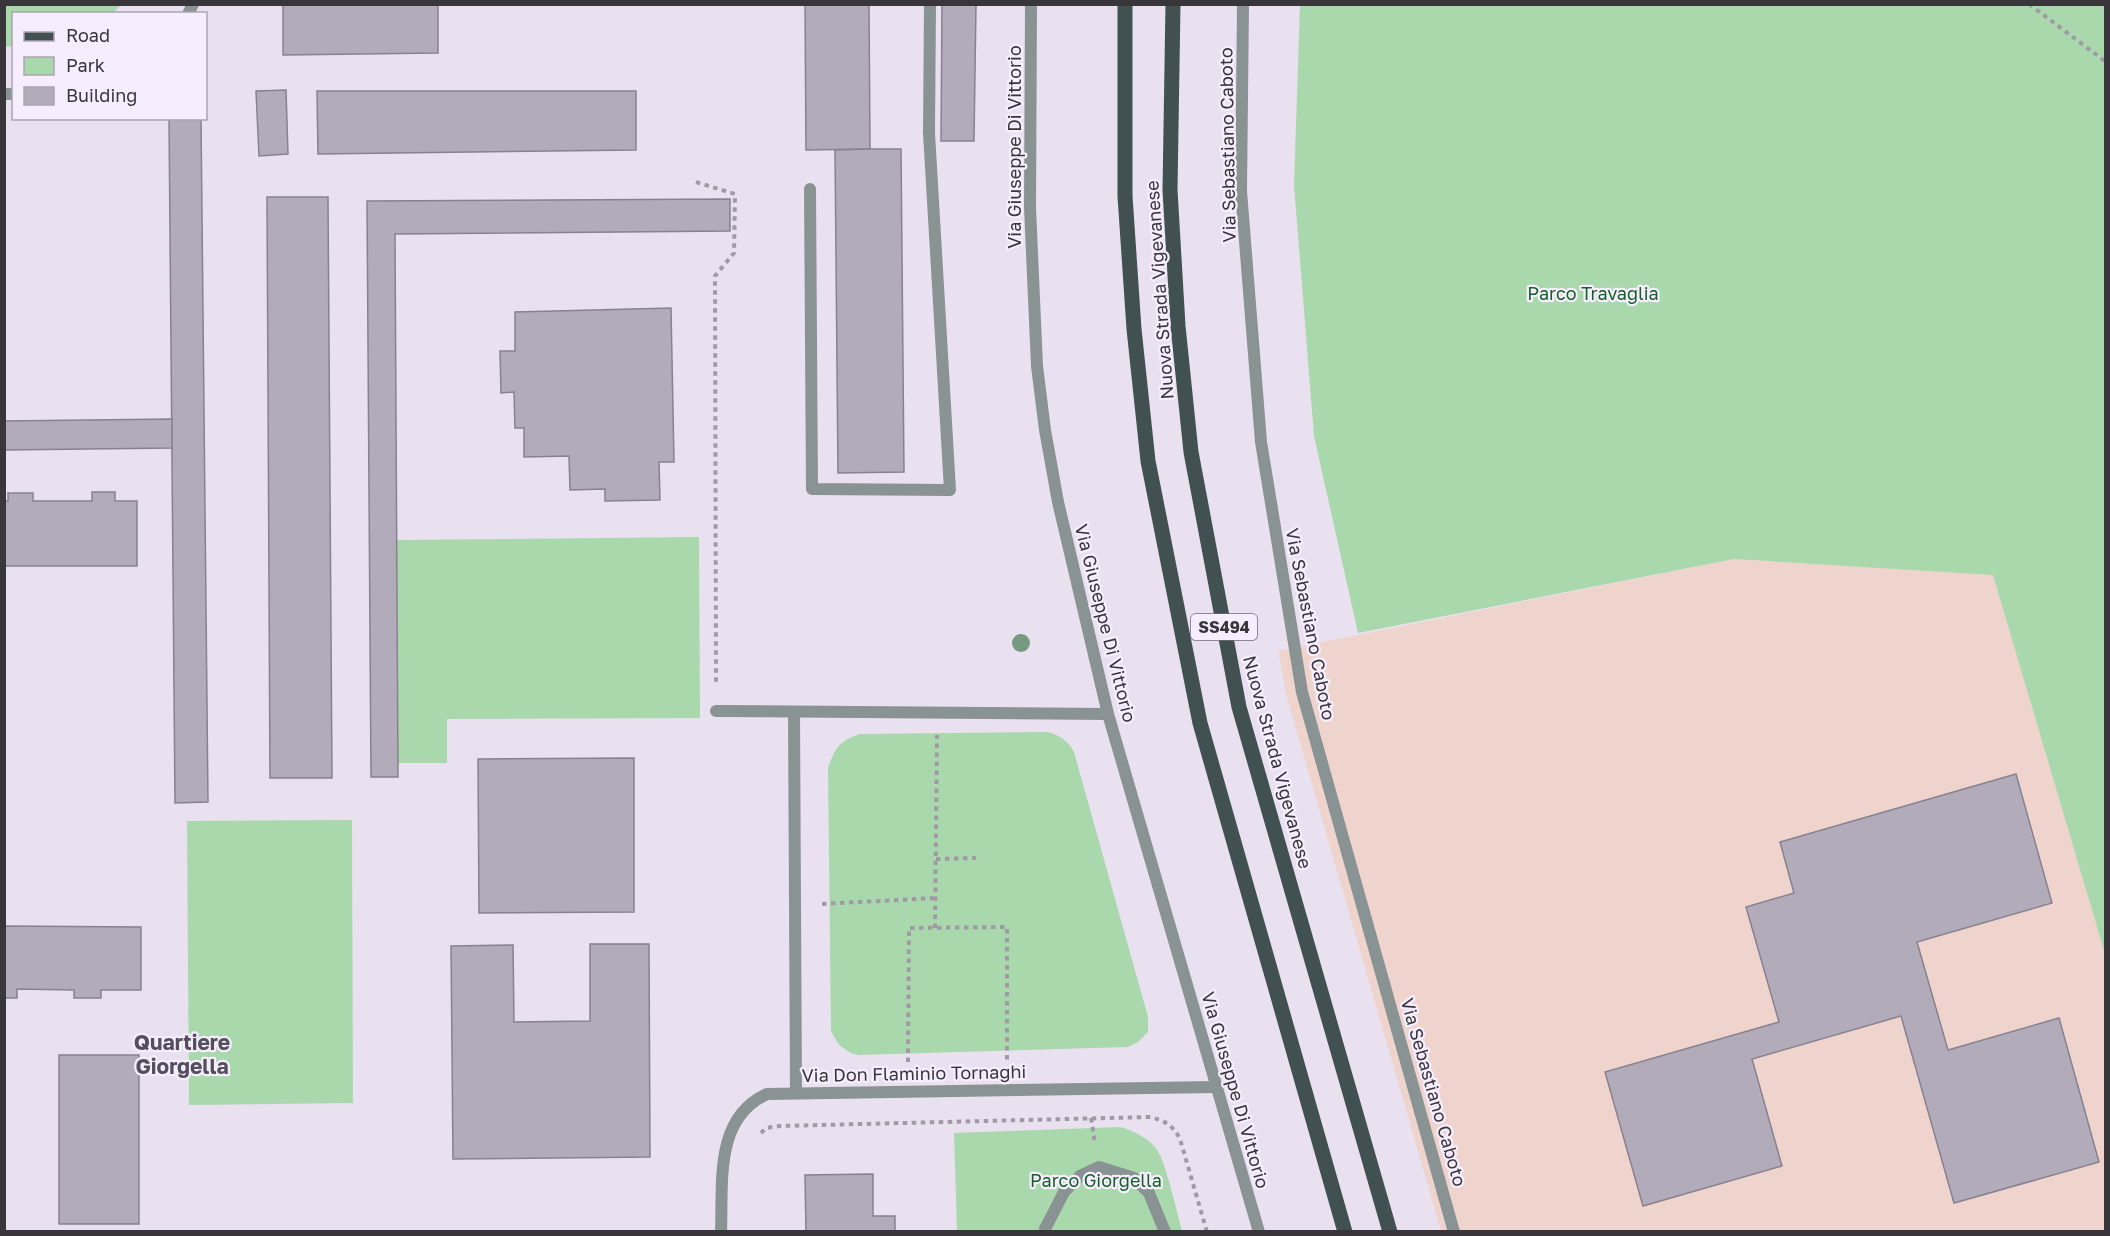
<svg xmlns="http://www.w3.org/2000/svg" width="2110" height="1236" font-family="'Golos Text',sans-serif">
  <rect width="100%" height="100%" fill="#e9e1f0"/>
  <path fill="#eed4cd" d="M1734 559 1993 574 2105 954V1231H1441L1287 698 1278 651Z"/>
  <g fill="#aad8ad">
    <path d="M4 5 5 4 121 5 113 13 14 14 13 46 5 47Z"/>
    <path d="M1300 5H2105V954L1993 575 1734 559 1358 633 1314 436 1294 185Z"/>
    <path d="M699 537 700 718 447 719V763H398L397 540Z"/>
    <path d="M1047 732C1060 735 1067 740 1074 752L1148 1017V1032L1138 1042 1128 1047 858 1055C843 1051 838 1045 831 1031L828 768C835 748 839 741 860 734Z"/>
    <path d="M352 820 353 1103 189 1105 187 821Z"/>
    <path d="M1120 1127C1135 1131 1153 1140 1160 1155 1169 1176 1176 1209 1182 1231H957L954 1133Z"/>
  </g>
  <g fill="#b2abb9" stroke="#88818f" stroke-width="1.5">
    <path d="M283 4H438V53L283 55Z"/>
    <path d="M805 4H869L870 149 806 150Z"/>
    <path d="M942 4H976L974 141H941Z"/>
    <path d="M286 90 288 154 259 156 256 91Z"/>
    <path d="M317 91H636V150L318 154Z"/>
    <path d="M169 118H201L208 802 175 803Z"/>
    <path d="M870 149H901L904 472 838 473 835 150Z"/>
    <path d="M267 197H328L332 778H270Z"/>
    <path d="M730 199V231L395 234 398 777H371L367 201Z"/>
    <path d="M671 308 674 462H659L660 500 605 501V489L570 490 569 456 524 457V428H515L514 392 501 393 500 351H515V312Z"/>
    <path d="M172 419V448L4 450V421Z"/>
    <path d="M92 492H115V501H137V566H4V501H8V493H33V501H92Z"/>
    <path d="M634 758V912L479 913 478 759Z"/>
    <path d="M2016 774 2052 903 1917 942 1948 1050 2059 1018 2099 1162 1954 1203 1901 1016 1752 1059 1782 1166 1643 1206 1605 1072 1779 1022 1746 907 1794 893 1780 842Z"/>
    <path d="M4 926 141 927V990H101V998H74V990L17 989V998H4Z"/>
    <path d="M590 944H649L650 1157 453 1159 451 946 513 945 514 1022 590 1021Z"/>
    <rect x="59" y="1055" width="80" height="169"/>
    <path d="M873 1174V1216H895V1232H806L805 1175Z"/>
  </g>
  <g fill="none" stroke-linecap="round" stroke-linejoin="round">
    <g stroke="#a09aa5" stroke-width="4" stroke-dasharray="4.5 4.5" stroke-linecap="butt">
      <path d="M2029 4 2106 62"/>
      <path d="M696 182 735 194 734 253 715 276 716 686"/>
      <path d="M936 859 976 858"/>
      <path d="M822 904 935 898"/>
      <path d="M935 928 937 735"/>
      <path d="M908 1062 909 928 1007 927V1061"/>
      <path d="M1091 1118 1095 1143"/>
      <path d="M761 1133 766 1128 780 1126 1149 1117C1164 1120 1173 1125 1180 1139L1207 1232"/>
    </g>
    <g stroke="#8a9393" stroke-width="12">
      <path d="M810 189 812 489 950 490 929 133 930 4"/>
      <path d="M716 711 1108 714"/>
      <path d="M794 713 796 1092"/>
    </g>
    <path stroke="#8a9393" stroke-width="12" d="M1046 1232 1045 1229 1064 1192 1080 1176 1099 1167 1134 1178 1149 1193 1165 1232"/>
    <g stroke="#8a9393" stroke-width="12">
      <path d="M1031 4 1030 208 1037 366 1045 430 1058 502 1108 714 1259 1232"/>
      <path d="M1243 4 1241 191 1261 442 1302 692 1454 1232"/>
      <path d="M188 14 193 4"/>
      <path d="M4 94H14"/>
      <path d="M721 1232C723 1182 714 1118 767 1094L1216 1087"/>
    </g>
    <g stroke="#415051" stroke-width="15">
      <path d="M1125 4V196L1134 329 1148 461 1200 723 1345 1232"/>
      <path d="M1173 4 1170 190 1178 326 1191 452 1239 707 1390 1232"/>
    </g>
  </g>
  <circle fill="#759a80" cx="1021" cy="643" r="9"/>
  <g text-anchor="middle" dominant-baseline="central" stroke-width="4.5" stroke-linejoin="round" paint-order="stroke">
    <rect fill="#f6eefe" stroke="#716c76" stroke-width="1.5" x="1191" y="614" width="66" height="26" rx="4.5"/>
    <g font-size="16" font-weight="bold" fill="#38353b">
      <text x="1224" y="627">SS494</text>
    </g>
    <g font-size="18" fill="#38353b" stroke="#f6eefe">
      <text transform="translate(1227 145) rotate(-91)">Via Sebastiano Caboto</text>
      <text transform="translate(1014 147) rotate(-90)">Via Giuseppe Di Vittorio</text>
      <text transform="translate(1159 290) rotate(-94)">Nuova Strada Vigevanese</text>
      <text transform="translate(1106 623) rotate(76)">Via Giuseppe Di Vittorio</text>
      <text transform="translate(1311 624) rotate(79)">Via Sebastiano Caboto</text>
      <text transform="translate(1278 762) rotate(75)">Nuova Strada Vigevanese</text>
      <text transform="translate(914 1073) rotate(-1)">Via Don Flaminio Tornaghi</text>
      <text transform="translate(1236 1090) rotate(74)">Via Giuseppe Di Vittorio</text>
      <text transform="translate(1434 1092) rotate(74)">Via Sebastiano Caboto</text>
    </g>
    <g font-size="18" fill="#165f25" stroke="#f6eefe">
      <text x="1593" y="293">Parco Travaglia</text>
      <text x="1096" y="1180">Parco Giorgella</text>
    </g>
    <g font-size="21" font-weight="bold" fill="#554f5c" stroke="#f6eefe">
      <text x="182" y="1042">Quartiere<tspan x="182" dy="24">Giorgella</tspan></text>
    </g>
  </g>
  <rect width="2110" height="1236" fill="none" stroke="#38353b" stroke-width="12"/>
  <rect x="12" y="12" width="195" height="108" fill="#f6eefe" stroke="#aaa4b0" stroke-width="1.5"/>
  <rect x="24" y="32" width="30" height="9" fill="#415051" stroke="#aaa4b0" stroke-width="1.5"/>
  <text x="66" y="42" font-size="18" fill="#38353b">Road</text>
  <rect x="24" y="57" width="30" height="18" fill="#aad8ad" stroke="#aaa4b0" stroke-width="1.5"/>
  <text x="66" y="72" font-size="18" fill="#38353b">Park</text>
  <rect x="24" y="87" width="30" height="18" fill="#b2abb9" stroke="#aaa4b0" stroke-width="1.5"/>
  <text x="66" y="102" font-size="18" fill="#38353b">Building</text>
</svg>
